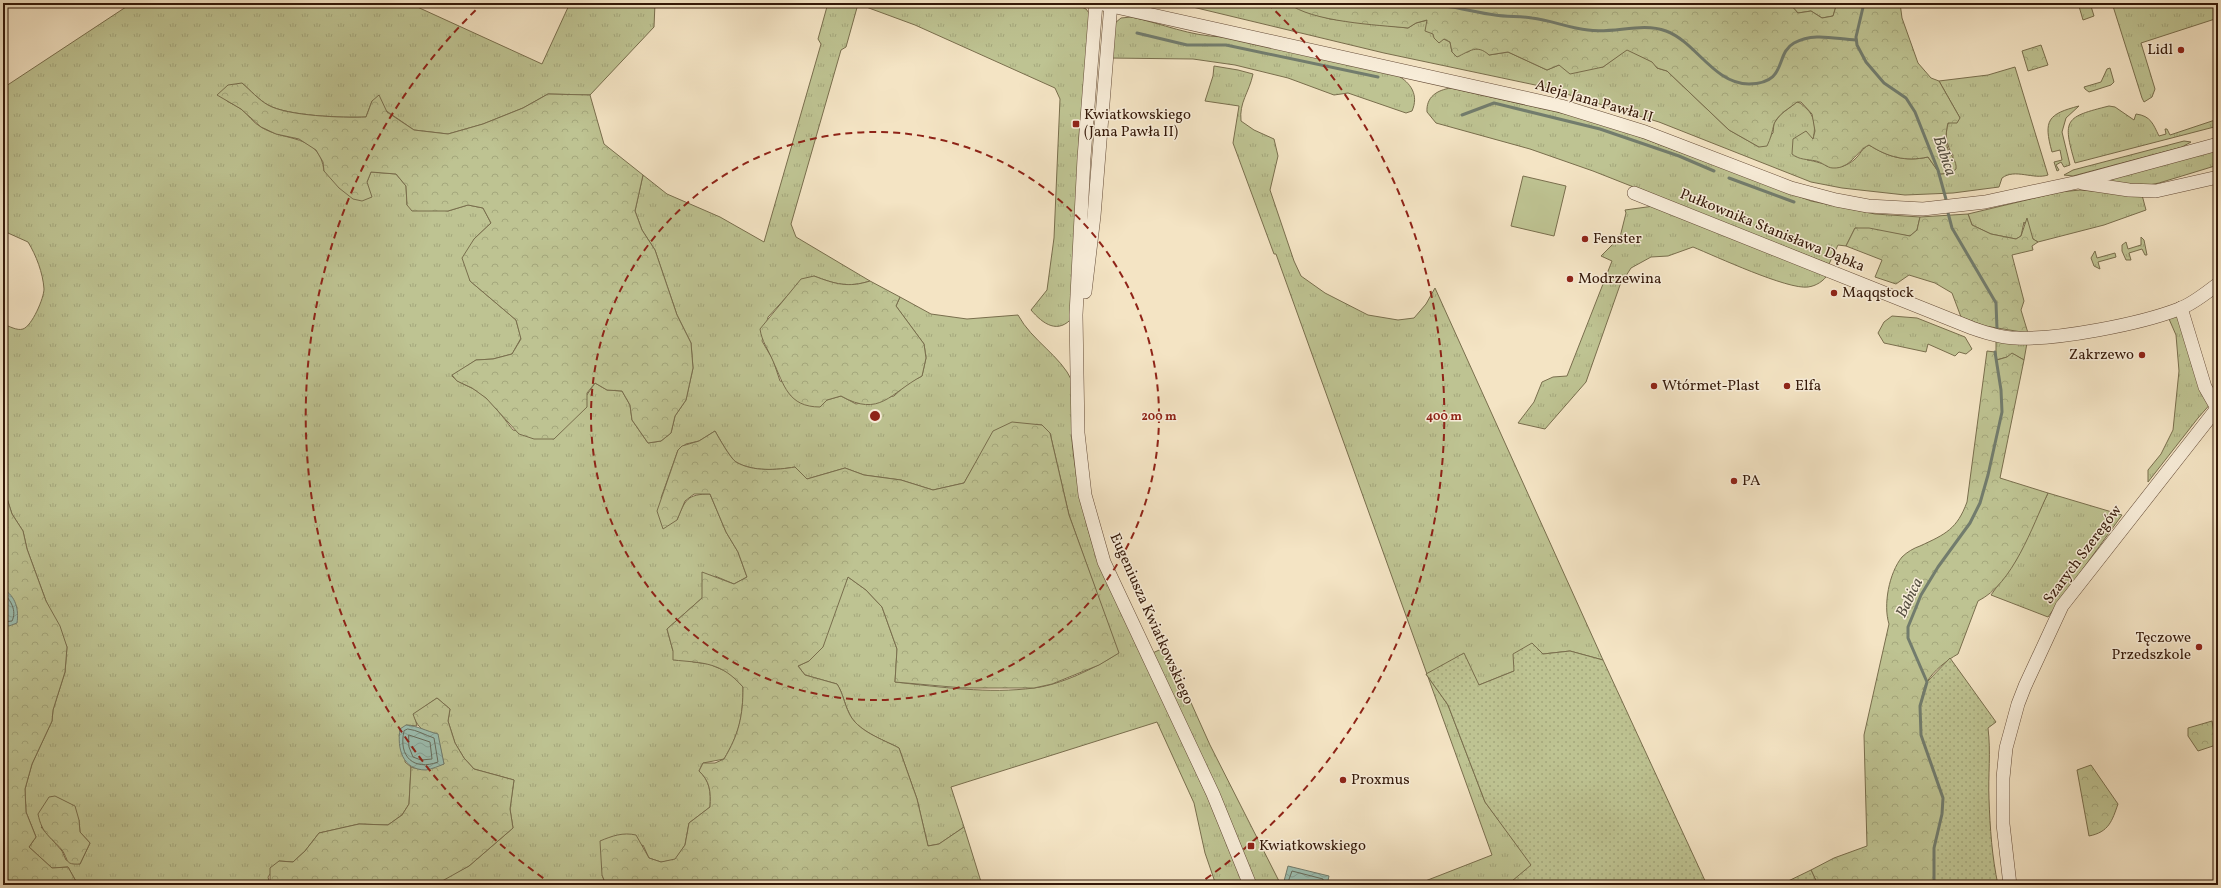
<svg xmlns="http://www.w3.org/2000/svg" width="2221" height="888" font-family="Vollkorn,serif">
  <defs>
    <pattern id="grass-tufts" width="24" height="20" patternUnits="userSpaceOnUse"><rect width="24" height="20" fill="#bec392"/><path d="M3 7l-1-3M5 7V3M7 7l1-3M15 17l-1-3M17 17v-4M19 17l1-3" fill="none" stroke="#a4a77c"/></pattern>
    <pattern id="forest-crowns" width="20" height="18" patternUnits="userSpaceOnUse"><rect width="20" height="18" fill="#bec392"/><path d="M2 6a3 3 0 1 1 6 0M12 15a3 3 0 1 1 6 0" fill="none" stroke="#a4a77c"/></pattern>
    <pattern id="garden-dots" width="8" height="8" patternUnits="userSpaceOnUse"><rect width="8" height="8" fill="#bec392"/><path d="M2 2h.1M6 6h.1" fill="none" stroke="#a4a77c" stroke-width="1.8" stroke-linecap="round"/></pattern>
    <pattern id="water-waves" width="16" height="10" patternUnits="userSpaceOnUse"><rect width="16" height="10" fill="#9cbfb1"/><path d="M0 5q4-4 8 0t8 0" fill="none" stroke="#87a397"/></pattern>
  </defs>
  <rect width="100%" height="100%" fill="#f4e4c4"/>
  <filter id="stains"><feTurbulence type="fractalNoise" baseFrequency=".005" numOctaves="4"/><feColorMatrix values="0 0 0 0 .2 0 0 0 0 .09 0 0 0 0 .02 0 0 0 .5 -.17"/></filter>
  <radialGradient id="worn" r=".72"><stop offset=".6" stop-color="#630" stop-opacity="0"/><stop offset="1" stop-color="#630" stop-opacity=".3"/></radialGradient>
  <g fill="url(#grass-tufts)" stroke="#796e4d" fill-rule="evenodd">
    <path d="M132 3H414L413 5 542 64 570 3H655L654 27 590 95 548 94 523 108 483 124 448 134 414 130 372 101 366 117C343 118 288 116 268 105 259 100 250 90 242 83L227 101C232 104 237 106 241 109 248 114 253 123 261 127 284 142 320 133 324 171L367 182 371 172 396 174 406 186 407 205 448 211 468 205 483 208 491 223 474 239 470 281 516 320 521 338 512 354 493 359 476 360 452 376C459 384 470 386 479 392 493 403 502 416 513 430L554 439 565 427 595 383 607 390 622 391 630 405 632 420 648 443 661 441 671 433 675 416 686 400 693 368 691 343 677 315 655 250 642 230 635 211 643 175 667 194 720 217 764 242 821 44 818 39 828 3H1073L1086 9 1089 13C1088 36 1090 61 1086 84 1082 110 1077 129 1080 155L1073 317C1058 335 1043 324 1031 310L1047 290 1054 238 1060 99 1055 88 915 25 858 4 846 47 841 50 791 224 796 237 870 281C848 288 835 284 814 276L791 292 768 317 762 341 773 360 780 381 827 400 841 396 856 404 894 396 908 383 922 376 926 358 924 344 896 306 900 297 931 314 967 319 1018 315C1032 341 1061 356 1072 381 1076 390 1071 428 1072 441 1076 482 1084 522 1098 560L1208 798 1245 885H1216L1205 853 1194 803 1157 722 951 787 964 827 939 844 928 846 917 799 899 748C882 739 857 731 849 713 844 703 843 693 837 684L805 675 798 666 809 661 848 577 866 590 882 607 897 649 895 682C940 687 989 694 1034 688 1060 685 1096 668 1118 653L1069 515 1050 433 1042 425H1025L981 454 964 483 933 490 901 480 864 475 845 468 807 479 795 467C777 470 753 472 736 462 730 458 719 438 715 431L699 441 686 444 678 450 661 498 677 520C685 500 687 494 710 494L726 532 738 552 747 577 734 584 715 576 702 598 667 629 673 651 693 662 709 664 730 673 743 687C743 717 739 734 724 759L703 763 699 771C710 781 711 792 710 807L689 823 685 845 675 860 661 862 649 858 643 845 602 875 606 885H420L453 874 469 866 513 828 510 809 514 780 474 769 464 758 455 743 448 721 450 709 437 698 414 714 417 726 406 725 405 762 411 767 409 804 402 815 388 825 359 824 319 833 305 851 293 862 279 861 268 877 270 885H78L68 867 52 868 29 847 36 837 26 812 25 789 32 764 52 721 53 710 65 672 67 647 46 601 27 549 23 531 12 514 3 486V324C9 326 17 331 23 329 32 326 44 298 44 289 43 273 36 255 28 242L8 233 3 226V88ZM79 820 80 832 90 843 80 864 66 860 62 851 41 827Z"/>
    <path d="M1176 3H1288L1308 12 1330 19 1408 28 1416 23 1428 20 1434 34 1450 42 1452 52H1468L1474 48 1483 49 1489 55 1508 52 1547 70 1559 65 1603 67 1627 49 1653 62 1657 68 1667 71 1729 130 1759 147 1773 133 1774 123 1781 114 1797 102C1802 103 1803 106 1807 109 1821 123 1812 143 1807 160 1825 162 1837 174 1854 160 1860 155 1862 148 1869 145 1888 157 1906 162 1928 157L1940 174 1951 173 1953 155C1946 146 1945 134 1948 123L1960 118 1939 81 1988 75 2015 67 2048 175C2033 180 2015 168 2002 178L1999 187 1953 193 1905 195 1842 188 1811 182 1659 122 1540 86 1384 53Z"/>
    <path d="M1789 3H1837L1833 16 1822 18 1811 11 1798 13Z"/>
    <path d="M2078 3H2090L2094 16 2083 20Z"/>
    <path d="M2112 3H2218V18L2141 43 2155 89 2152 97 2144 102 2142 98Z"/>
    <path d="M1131 17C1164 24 1189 36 1223 37L1397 75C1411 83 1419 95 1412 111L1406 113 1348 93 1334 95 1288 78 1235 65 1193 59 1109 58 1115 23 1121 18Z"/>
    <path d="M1214 66 1238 70 1253 74C1249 93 1239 102 1241 121L1254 130 1274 139 1278 156 1270 190 1294 261 1301 276 1325 293 1368 315 1398 320 1414 318 1426 304 1435 288 1603 660 1570 651 1543 654 1514 671 1479 685 1426 674 1448 705 1485 802 1532 865 1508 885H1415L1492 855 1276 254H1274L1233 143 1239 106 1205 101 1213 76Z"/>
    <path d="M2110 68 2114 82 2111 85 2089 92 2085 89 2084 87 2101 82 2107 69Z"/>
    <path d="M1451 88 1570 115 1629 133 1811 201 1875 214 1920 217 1917 230 1910 236 1855 228 1846 246 1838 245 1829 264 1593 171 1530 149 1436 123 1427 112C1426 97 1437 90 1451 88Z"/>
    <path d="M2079 106 2066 118 2062 132 2070 165 2064 167 2061 162 2056 165 2059 170 2057 171 2054 162 2062 160 2060 150 2052 152C2043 120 2048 114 2079 106Z"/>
    <path d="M2109 106 2115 107 2134 120 2136 114C2151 116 2153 124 2159 136L2166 134 2165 129H2167L2170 135 2218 119V126L2075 163C2062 119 2065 117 2109 106Z"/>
    <path d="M2184 141 2191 142 2182 147 2073 176 2064 175 2073 170Z"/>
    <path d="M2218 150V165L2159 183 2149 185 2101 182Z"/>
    <path d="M2080 190 2142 195 2146 210 2104 225 2038 242 2033 239 2024 222 2021 236 2016 239 1991 234 1972 225 1968 214 2060 192Z"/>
    <path d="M1654 206 1828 274C1824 281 1816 286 1808 287 1788 290 1715 256 1693 247L1668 256 1651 257 1631 268 1620 285 1586 382 1545 429 1518 423 1534 402 1542 382 1553 377 1567 376 1612 261 1601 256 1620 237 1626 213 1625 210Z"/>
    <path d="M2141 237 2144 240 2147 255H2145L2142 249 2129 253 2131 260H2126L2122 251V245L2126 242 2128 249 2141 245Z"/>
    <path d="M2095 251 2097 258 2115 253 2116 257 2098 262 2100 269 2094 266 2091 258Z"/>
    <path d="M2183 313 2212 402 2198 418 2148 482V470L2161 454 2173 430 2179 371 2176 335 2169 319Z"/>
    <path d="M1892 316 1917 318 1965 337 1972 349 1966 354 1959 352 1955 356 1928 344 1926 352 1884 343 1878 333 1884 322Z"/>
    <path d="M1996 339 2027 343 2024 360 2015 355 1996 360Z"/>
    <path d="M2048 493 2122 515 2048 617 1991 595 2016 560Z"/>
    <path d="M1166 647 1210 745 1281 885H1250L1148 655Z"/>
  </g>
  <g fill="url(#forest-crowns)" stroke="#796e4d">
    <path d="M1288 3H1789L1798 13 1811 11 1822 18 1833 16 1837 3H1900L1902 18 1918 63 1931 78 1939 81 1960 118 1957 123H1948C1946 131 1945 141 1948 149 1951 156 1957 161 1956 169L1951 173 1940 174 1928 157C1905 162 1888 157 1869 145 1856 151 1851 169 1833 168 1827 168 1822 162 1816 161 1807 159 1799 160 1792 154L1793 139 1806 131 1813 139 1815 131 1812 114 1801 102H1797C1790 108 1778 114 1774 124 1772 132 1771 138 1767 146L1759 147 1729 130 1667 71 1657 68 1652 62 1627 50 1603 67 1570 74 1559 65 1547 70 1508 52 1489 55C1477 44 1470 51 1457 57L1452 52 1450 42 1444 39 1439 43 1434 38 1433 34 1425 31 1427 20 1416 23 1408 28C1378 25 1311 22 1288 3Z"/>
    <path d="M2041 45 2048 65 2028 71 2022 51Z"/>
    <path d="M242 83C250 90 259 100 268 105 287 116 343 118 366 117L372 101 379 95 387 112 414 130 448 134 483 124 523 108 548 94 590 95 604 144 643 175 635 211 642 230 655 250 677 315 691 343 693 368 686 400 675 416 671 433 661 441 648 443 632 420 630 405 622 391 607 390 595 383 587 393V407L554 439H534L519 434 486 398 472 388 457 381 452 375 476 360 493 359 512 354 521 339 516 320 470 281 462 258 474 239 491 223 483 208 468 205 448 211H412L407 205 406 186 396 174 371 172 367 182 372 197 362 201 353 199 339 188 324 171 323 162 316 150 299 139 276 134 261 127 241 109 217 95 228 85Z"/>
    <path d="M1968 214 1972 225 1991 234 2016 239 2021 236 2027 218 2033 239 2038 242 2032 246 2033 250 2012 255 2024 301 2021 310 2028 333 1985 326 1961 317 1952 293 1935 283 1909 275 1896 284 1875 277 1882 260 1846 246 1855 228H1869L1910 236 1917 230 1920 217Z"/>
    <path d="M814 276C835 284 848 288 870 281L900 297 896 306 924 344 926 358 922 376C890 393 880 418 841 396L827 400 820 407C788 407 784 385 773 361 768 349 762 342 760 329L801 279Z"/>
    <path d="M1987 351 1995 352 1997 360 2007 357 2012 353 2024 360 2000 478 2048 493C2032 527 2013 584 1978 601L1958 654C1947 660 1933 671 1927 682 1923 688 1922 699 1920 706L1938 785 1943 798 1942 814 1934 848V885H1818L1811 870 1834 858 1867 846 1864 735 1889 624C1883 605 1889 573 1902 557 1907 552 1914 548 1920 546 1946 534 1957 529 1967 502Z"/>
    <path d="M1012 422 1042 425 1050 433 1069 515 1119 653 1099 665 1052 684 1034 688H963L895 682 897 649 882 607 866 590 848 577 823 647 809 661 798 666 805 675 837 684C843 693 844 703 849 713 857 731 882 739 899 748L917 799 928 846 939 844 964 827 982 885H606L602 875 600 841C612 836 623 832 636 835L649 858 661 862 675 859 685 845 689 823 710 807C711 792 710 781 699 771L703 763H715L724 759C739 734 743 716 743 687 721 662 704 663 673 660V651L667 629 702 598V572L734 584 747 577 738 552 726 532 710 494H694L685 501 677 520 663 529 657 511 678 450 682 446 699 441 715 431C719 438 730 458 736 462 753 472 777 470 795 467L807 479 845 468 864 475 901 480 933 490 964 483 993 431Z"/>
    <path d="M3 486 12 514 23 531 27 549 46 601 60 626 67 647 65 672 53 710 52 721 32 764 25 789 26 812 36 837 29 847 52 868 68 867 78 885H3Z"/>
    <path d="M437 698 450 709 448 721 455 743 464 758 474 769 514 780 510 809 513 828 469 866 435 885H270V868L279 861 293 862 305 851 319 833 359 824 388 825 402 815 409 804 411 767 420 769 444 764 439 742 433 733C421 731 417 726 413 714Z"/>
    <path d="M2212 721 2216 745 2198 751 2188 736V728Z"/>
    <path d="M2091 765 2118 804C2112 821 2109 832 2089 836L2077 770Z"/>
    <path d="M55 796 75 806 79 820 80 832 90 843 80 864C64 865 69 860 62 850 50 836 42 834 38 814L49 797Z"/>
  </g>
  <g fill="url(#garden-dots)" stroke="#796e4d">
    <path d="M1532 643 1543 654 1570 651 1603 660 1707 885H1517L1512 881 1531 865 1485 802 1448 705 1426 674 1464 653 1479 685 1514 671 1513 654Z"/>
    <path d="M1950 658 1996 722 1988 728C1991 752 1988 775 1989 799 1990 828 1992 857 1998 885H1934V848L1942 814 1943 798 1921 735 1920 706 1927 682Z"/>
    <path d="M1811 870 1818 885H1780Z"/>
  </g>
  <path fill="#bec392" stroke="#796e4d" d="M1523 176 1566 186 1554 236 1511 226Z"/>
  <g fill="url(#water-waves)" stroke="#727c6d">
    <path d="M3 589C16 596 19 610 17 623L9 626 3 625Z"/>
    <path d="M406 725C418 726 426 731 438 734L444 764C439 766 432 769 426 770 402 770 397 748 400 729Z"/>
    <path d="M1288 866 1329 876 1327 885H1283Z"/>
  </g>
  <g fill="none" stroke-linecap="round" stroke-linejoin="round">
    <g stroke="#686c5c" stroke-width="1">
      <path d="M3 593C11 600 17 611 12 621L3 622"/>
      <path d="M408 729C417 730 425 735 434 738L438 762C414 771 398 757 404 731Z"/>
      <path d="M409 735 430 742 432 759 421 760 413 757 409 747Z"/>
      <path d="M1287 885 1292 871 1323 879V885"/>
    </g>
    <g stroke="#727c6d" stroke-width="3">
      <path d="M1360 3C1388 5 1417 2 1445 6 1462 8 1478 13 1495 15 1507 17 1520 16 1532 18 1550 20 1569 28 1588 30 1613 34 1642 22 1666 31 1696 42 1714 84 1749 84 1789 83 1774 54 1794 43 1814 32 1835 39 1856 40"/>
      <path d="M1864 3 1856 37 1857 45 1866 62 1884 83 1906 98 1915 112 1938 170 1947 203"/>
      <path d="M1137 33 1187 45H1226L1378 77"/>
      <path d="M1462 115 1494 103 1600 129 1679 156 1714 171"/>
      <path d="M1729 178 1794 202"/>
      <path d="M1947 209 1952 228 1996 303 1997 329"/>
      <path d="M1934 885V848L1942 814 1943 798 1921 735 1920 706 1927 682 1908 638V627L1921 595 1938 567 1970 523 1980 503 1988 475 2002 412 2001 390 1995 352"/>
    </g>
    <g stroke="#644b37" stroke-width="14">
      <g id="minor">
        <path d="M1096 3 1084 158 1076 315 1078 433 1085 495 1104 562 1213 794 1250 885"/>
        <path d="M1098 3 1561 106 1645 132 1791 188 1836 200 1868 206 1923 209 1985 202 2078 182 2218 144"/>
        <path d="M2082 183 2129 190 2156 191 2218 177"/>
        <path d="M1634 193 1972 328C1986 333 2001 338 2016 338 2058 340 2140 324 2179 309 2193 304 2206 293 2218 284"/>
        <path d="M1085 292 1094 216 1111 3"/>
        <path d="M2181 308 2205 387 2217 408"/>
        <path d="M2010 885 2003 824V778L2006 748 2018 704 2025 686 2062 606 2218 407"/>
      </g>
    </g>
    <use href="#minor" stroke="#f8edd9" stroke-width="13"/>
  </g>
  <g fill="none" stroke="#8f2418" stroke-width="2" stroke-dasharray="7 5">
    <circle cx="875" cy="416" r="284"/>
    <path d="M553 885A569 569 0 0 1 483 3M1267 3A569 569 0 0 1 1197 885"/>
  </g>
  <g fill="#8f2418" stroke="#f8edd9" stroke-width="1.5">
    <circle cx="2181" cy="50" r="4"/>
    <rect x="1072" y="120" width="8" height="8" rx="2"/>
    <circle cx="1585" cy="239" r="4"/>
    <circle cx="1570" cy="279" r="4"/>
    <circle cx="1834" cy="293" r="4"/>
    <circle cx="2142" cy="355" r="4"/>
    <circle cx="1654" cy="386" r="4"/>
    <circle cx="1787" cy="386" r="4"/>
    <circle cx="1734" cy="481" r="4"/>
    <circle cx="2199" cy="647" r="4"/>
    <circle cx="1343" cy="780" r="4"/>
    <rect x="1247" y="842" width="8" height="8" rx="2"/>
  </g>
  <g text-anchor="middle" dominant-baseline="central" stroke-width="3" stroke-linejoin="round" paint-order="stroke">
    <g font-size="15" fill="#341808" stroke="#f8edd9" text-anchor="start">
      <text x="2173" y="50" text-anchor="end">Lidl</text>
      <text x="1084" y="115">Kwiatkowskiego<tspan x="1084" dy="17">(Jana Pawła II)</tspan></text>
      <text x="1593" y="239">Fenster</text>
      <text x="1578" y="279">Modrzewina</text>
      <text x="1842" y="293">Maqqstock</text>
      <text x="2134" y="355" text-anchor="end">Zakrzewo</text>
      <text x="1662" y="386">Wtórmet-Plast</text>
      <text x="1795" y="386">Elfa</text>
      <text x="1742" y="481">PA</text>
      <text x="2191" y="638" text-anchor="end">Tęczowe<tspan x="2191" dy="17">Przedszkole</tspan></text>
      <text x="1351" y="780">Proxmus</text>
      <text x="1259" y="846">Kwiatkowskiego</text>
    </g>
    <g font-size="15" fill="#341808" stroke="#f8edd9">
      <text transform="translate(1594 102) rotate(16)">Aleja Jana Pawła II</text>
      <text transform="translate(1772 231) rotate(22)">Pułkownika Stanisława Dąbka</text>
      <text transform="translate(2083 555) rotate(-53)">Szarych Szeregów</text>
      <text transform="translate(1151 619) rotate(66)">Eugeniusza Kwiatkowskiego</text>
    </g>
    <g font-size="16" font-style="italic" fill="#585243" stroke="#f8edd9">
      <text transform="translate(1944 156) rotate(71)">Babica</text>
      <text transform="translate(1910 598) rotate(-64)">Babica</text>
    </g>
  </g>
  <circle cx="875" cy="416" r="6" fill="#8f2418" stroke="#f8edd9" stroke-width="2"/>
  <g font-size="12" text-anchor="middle" font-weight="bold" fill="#8f2418" stroke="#f8edd9" stroke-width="3" stroke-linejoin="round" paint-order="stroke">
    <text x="1159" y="420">200 m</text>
    <text x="1444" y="420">400 m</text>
  </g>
  <rect width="2221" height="888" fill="none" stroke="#f4e4c4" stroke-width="16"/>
  <rect x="4" y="4" width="2213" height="880" fill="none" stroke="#341808" stroke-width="2"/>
  <rect x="8" y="8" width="2205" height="872" fill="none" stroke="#341808"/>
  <rect width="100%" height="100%" filter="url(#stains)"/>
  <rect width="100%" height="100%" fill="url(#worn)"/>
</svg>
